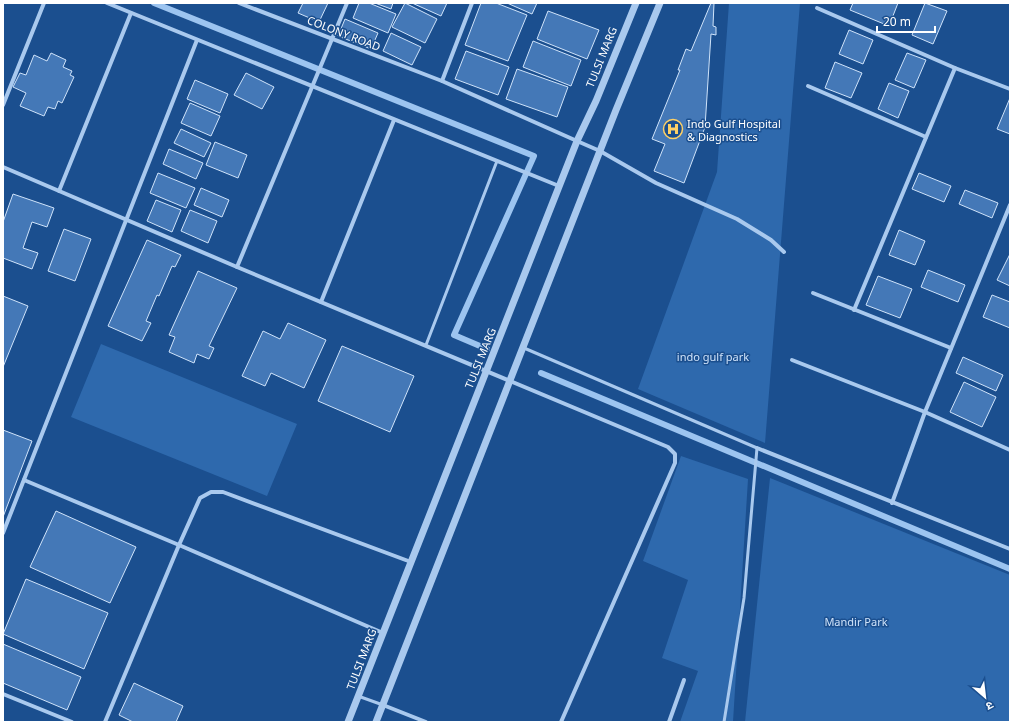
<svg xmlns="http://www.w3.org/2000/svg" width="1013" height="725" font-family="'Noto Sans','Noto Sans Devanagari',sans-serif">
  <rect width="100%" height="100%" fill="#1b4f8f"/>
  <g fill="#2e69ad">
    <path d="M729 3H800L765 443 638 389 717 172Z"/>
    <path d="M101 344 297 424 267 496 71 417Z"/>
    <path d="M681 456 748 479 733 722H680L698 671 662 658 688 580 643 561Z"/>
    <path d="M770 478 1010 575V722H745Z"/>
  </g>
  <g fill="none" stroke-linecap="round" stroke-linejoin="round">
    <g stroke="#9cc4f0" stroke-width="6">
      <path d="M154 3 534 156 454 335 487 349"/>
      <path d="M541 373 1010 569"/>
    </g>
  </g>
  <g fill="#4478b7" stroke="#cfe3fa">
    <path d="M303 3H328L319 22 298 13Z"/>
    <path d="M359 3H369L396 14 388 33 353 18Z"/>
    <path d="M375 3H393L391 9Z"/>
    <path d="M405 3 437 19 425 43 392 27Z"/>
    <path d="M412 3H447L441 16Z"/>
    <path d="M481 3H496L527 15 508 61 465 45Z"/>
    <path d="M507 3H537L532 14Z"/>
    <path d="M711 3H714L713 26 716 27V35L711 34 705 127 684 183 654 171 665 144 652 139 680 70H678L686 49 691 51Z"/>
    <path d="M853 3H898L889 26 850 10Z"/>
    <path d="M925 3 947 11 933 44 912 35Z"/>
    <path d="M548 11 599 30 587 59 537 39Z"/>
    <path d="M345 19 378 33 371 49 338 36Z"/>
    <path d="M849 30 873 40 863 64 839 54Z"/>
    <path d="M391 33 421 47 412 65 383 51Z"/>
    <path d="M533 41 581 60 571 86 523 67Z"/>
    <path d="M466 51 509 67 498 95 455 79Z"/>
    <path d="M51 53 66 60 63 67 72 71 70 75 74 77 62 103 58 101 55 109 48 107 44 116 20 106 26 93 13 87 20 73 26 75 34 55 47 61Z"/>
    <path d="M907 53 926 60 914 88 895 80Z"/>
    <path d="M835 62 862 73 851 98 825 88Z"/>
    <path d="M517 69 568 87 557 117 506 99Z"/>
    <path d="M246 73 274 87 262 109 234 95Z"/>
    <path d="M195 80 228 94 220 113 187 99Z"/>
    <path d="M889 83 909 91 898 118 878 109Z"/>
    <path d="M1010 98V134L997 129Z"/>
    <path d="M190 103 220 116 211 136 181 123Z"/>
    <path d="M181 129 211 143 204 157 174 143Z"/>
    <path d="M215 142 247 155 238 178 206 165Z"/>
    <path d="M169 149 203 163 196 179 163 164Z"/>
    <path d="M158 173 195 188 186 208 150 193Z"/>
    <path d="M919 173 951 186 944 202 912 189Z"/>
    <path d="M201 188 229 200 222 217 194 205Z"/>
    <path d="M965 190 998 203 992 218 959 204Z"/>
    <path d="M13 194 54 208 47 227 32 222 23 248 38 253 32 269 3 258V222Z"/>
    <path d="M156 200 181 210 172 232 147 221Z"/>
    <path d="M190 210 217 221 208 243 181 231Z"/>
    <path d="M64 229 91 239 75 281 48 271Z"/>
    <path d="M899 230 925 241 915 265 889 255Z"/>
    <path d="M147 240 181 255 175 267 172 266 159 296 157 295 146 321 151 323 142 341 108 326Z"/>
    <path d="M1010 254V286L997 280Z"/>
    <path d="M928 270 965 285 958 302 921 287Z"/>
    <path d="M198 271 237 288 209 346 214 348 209 359 197 354 194 363 169 352 175 337 169 335Z"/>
    <path d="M878 276 912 289 900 318 866 305Z"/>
    <path d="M992 295 1010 302V328L983 317Z"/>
    <path d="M3 296 28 306 3 367Z"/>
    <path d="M288 323 326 340 304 388 271 373 265 386 242 376 263 331 280 339Z"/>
    <path d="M342 346 414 376 390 432 318 401Z"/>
    <path d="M963 357 1003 375 996 391 956 373Z"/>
    <path d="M964 382 996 397 982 427 950 412Z"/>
    <path d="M3 430 32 441 3 517Z"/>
    <path d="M56 511 136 547 110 603 30 567Z"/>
    <path d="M26 579 108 613 84 669 3 634Z"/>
    <path d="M3 644 81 677 67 710 3 683Z"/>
    <path d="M134 683 183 706 176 722H133L119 715Z"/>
  </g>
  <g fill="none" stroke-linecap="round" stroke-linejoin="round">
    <g stroke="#a9c9ee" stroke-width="3">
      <path d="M426 345 497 161"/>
      <path d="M524 348 757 448 744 598 724 722"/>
      <path d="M358 696 383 705"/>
    </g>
    <g stroke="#a9c9ee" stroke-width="4">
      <path d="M107 3 559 186"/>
      <path d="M239 3 442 81 577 141 600 151 656 183 737 219 771 240 784 252"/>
      <path d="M817 8 955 68 1010 89"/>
      <path d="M442 81 472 3"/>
      <path d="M808 86 926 137"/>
      <path d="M3 105 44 3"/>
      <path d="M3 167 237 267 668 447 675 454V463L561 722"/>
      <path d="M59 191 131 13"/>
      <path d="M237 267 347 3"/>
      <path d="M813 293 951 348"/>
      <path d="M321 302 394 120"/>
      <path d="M854 310 955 68"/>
      <path d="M792 360 925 412 1010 450"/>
      <path d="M757 448 1010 549"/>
      <path d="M24 480 179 545 200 498 211 492H223L411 562"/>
      <path d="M892 503 925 412 1010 205"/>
      <path d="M3 533 197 40"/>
      <path d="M3 694 72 722"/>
      <path d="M383 705 426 722"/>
      <path d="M105 722 179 545 383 633"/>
      <path d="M669 722 684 680"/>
    </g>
    <g stroke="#a9c9ee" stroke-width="7">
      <path d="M348 722 577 141 596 101 636 3"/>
      <path d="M376 722 616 110 660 3"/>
    </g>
  </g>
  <defs>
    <g id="hospital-ring" transform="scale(1)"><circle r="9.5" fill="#1b4f8f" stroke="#ffd166" stroke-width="1.5"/><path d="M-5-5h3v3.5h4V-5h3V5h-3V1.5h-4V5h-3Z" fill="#ffd166"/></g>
  </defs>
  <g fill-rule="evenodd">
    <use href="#hospital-ring" x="673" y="129"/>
  </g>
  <g text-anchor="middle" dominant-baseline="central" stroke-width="3" stroke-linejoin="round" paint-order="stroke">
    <g font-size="11" fill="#fff" stroke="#1b4f8f">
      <text transform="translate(344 33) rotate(21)">COLONY ROAD</text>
      <text transform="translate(601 57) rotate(-68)">TULSI MARG</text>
      <text transform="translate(480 358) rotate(-68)">TULSI MARG</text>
      <text transform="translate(361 659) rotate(-69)">TULSI MARG</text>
    </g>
    <g font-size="11" fill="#fff" stroke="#1b4f8f" text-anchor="start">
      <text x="687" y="123">Indo Gulf Hospital<tspan x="687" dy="13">&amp; Diagnostics</tspan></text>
    </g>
    <g font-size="11" fill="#cfe3fa" stroke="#1b4f8f">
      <text x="713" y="356">indo gulf park</text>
      <text x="856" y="621">Mandir Park</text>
    </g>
  </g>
  <rect width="1013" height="725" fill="none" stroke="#ffffff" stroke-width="8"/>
  <g transform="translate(985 697) rotate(152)" stroke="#1b4f8f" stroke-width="3" paint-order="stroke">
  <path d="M0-3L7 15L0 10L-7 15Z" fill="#ffffff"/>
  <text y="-6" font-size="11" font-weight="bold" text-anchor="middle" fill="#ffffff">उ</text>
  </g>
  <path d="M877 26v6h58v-6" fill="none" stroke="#ffffff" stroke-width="2"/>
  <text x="883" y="26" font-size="12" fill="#ffffff" stroke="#1b4f8f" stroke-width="3" paint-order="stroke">20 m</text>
</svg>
